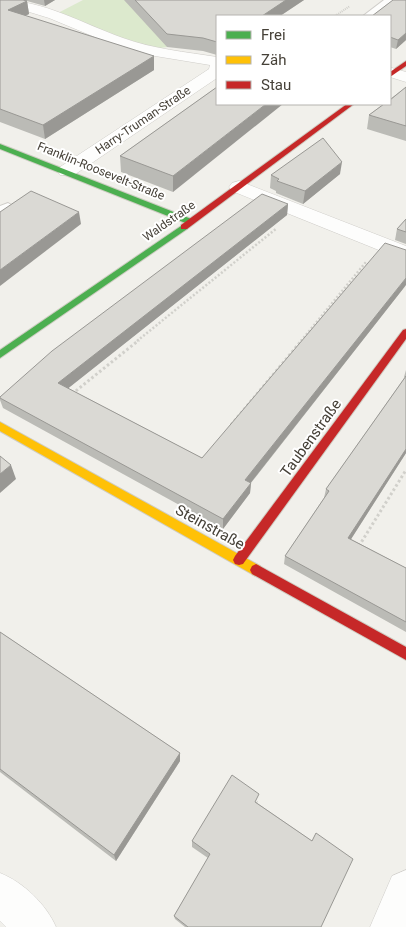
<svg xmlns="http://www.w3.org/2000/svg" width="406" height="927" font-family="Roboto,sans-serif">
  <rect width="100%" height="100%" fill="#f1f0eb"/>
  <path fill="#dce9cd" d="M83 0H152L167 47 149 50 54 15Z"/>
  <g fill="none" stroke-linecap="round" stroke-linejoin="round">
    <g stroke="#cfcdc9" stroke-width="2">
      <g id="lane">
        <path d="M384 0H393L372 16H363Z"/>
        <path d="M8 203 13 206 0 214V206Z"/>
      </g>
    </g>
    <g stroke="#cfcdc9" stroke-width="1">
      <g id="street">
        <path d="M0 0C44 0 83 24 123 38 153 49 186 52 217 57V78L74 175H60L58 171 60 167 209 69 210 65 149 55 114 45 49 18 0 3Z"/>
        <path d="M392 68 406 72V82L390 77V69Z"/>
        <path d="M239 181 406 246V261L232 191 229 187 232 183Z"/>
        <path d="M406 870V927H370L392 876Z"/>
        <path d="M0 873C23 882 46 904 56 927H6L0 921Z"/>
      </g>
    </g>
    <g stroke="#cfcdc3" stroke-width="2">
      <g id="fast">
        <path d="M0 144 194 220 195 222 191 225 188 224 0 149Z"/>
        <path d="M184 224 188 227 187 229 0 358V350Z"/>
      </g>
    </g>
    <g stroke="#cfcdc3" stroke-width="2">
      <path id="slow" d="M0 422 260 566 262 570 260 574 256 576 252 574 0 431Z"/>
    </g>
    <g stroke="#cfcdc3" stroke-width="2">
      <g id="jam">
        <path d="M406 61V66L390 77V72Z"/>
        <path d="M347 104H354L187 229H181V225Z"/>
        <path d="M406 329V339L243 564 239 565 235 564 233 560 235 556 403 330Z"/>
        <path d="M256 564 406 647V660L252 574 250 570 252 566Z"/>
      </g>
    </g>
    <path stroke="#d1d0cb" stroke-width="2" stroke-dasharray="1 1" stroke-linecap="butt" d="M335 16 350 6"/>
    <g stroke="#d1d0cb" stroke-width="2.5" stroke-dasharray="2 2" stroke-linecap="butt">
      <path d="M137 341 277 228"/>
      <path d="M301 341 366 262"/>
    </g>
    <g stroke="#d1d0cb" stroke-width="3" stroke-dasharray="2.5 2.5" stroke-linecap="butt">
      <path d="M72 394 139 340"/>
      <path d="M231 425 302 340"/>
      <path d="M359 546 406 470"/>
    </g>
    <use href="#lane" fill="#fdfdfc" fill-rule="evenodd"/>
    <use href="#street" fill="#fdfdfc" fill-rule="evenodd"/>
    <use href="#fast" fill="#4caf50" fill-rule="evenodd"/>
    <use href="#slow" fill="#ffc107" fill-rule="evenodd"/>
    <use href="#jam" fill="#c62828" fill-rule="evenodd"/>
  </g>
  <g fill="#bbbbb6">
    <path d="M0 0H55L45 6 27 1 29 14 25 16 154 56V70L45 139 0 122Z"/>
    <path d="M124 0H304L280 16H217V55L203 51 167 47Z"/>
    <path d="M406 0V40L396 49 390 47V16Z"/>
    <path d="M217 87 173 192 121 172 120 156Z"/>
    <path d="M406 87V141L367 129 369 115Z"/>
    <path d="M340 174 303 204 276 193V191L270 188 271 175Z"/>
    <path d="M288 204 287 215 68 388 202 458 406 285 251 483 250 493 223 529 3 408 0 400V397Z"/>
    <path d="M406 219V244L395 240 397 229Z"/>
    <path d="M406 370V453L351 539 406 568V632L284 564 285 556 324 498 326 489 405 377H404Z"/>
    <path d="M0 632 180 753V761L116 861 0 772Z"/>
    <path d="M258 801 257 803 312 841 316 833 321 927H185L175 919 174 916 208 858 192 847V841Z"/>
  </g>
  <g fill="#999894">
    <path d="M44 0H55L45 6Z"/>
    <path d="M286 0H304L280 16H262Z"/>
    <path d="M27 1 29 14 10 23 8 10Z"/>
    <path d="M406 33V40L396 49 398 40Z"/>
    <path d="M154 56V70L45 139 43 125Z"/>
    <path d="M266 104H283L173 192V176Z"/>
    <path d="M342 162 340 174 303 204 305 191Z"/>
    <path d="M288 204 287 215 61 394 58 383Z"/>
    <path d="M79 212 81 224 0 286V270Z"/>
    <path d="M406 278V285L245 490V480Z"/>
    <path d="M406 449V453L346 547 348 538Z"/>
    <path d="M11 465 16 479 0 493V474Z"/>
    <path d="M251 483 250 493 223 529V519Z"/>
    <path d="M180 753V761L116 861 114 855Z"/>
  </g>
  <g fill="#dad9d4" stroke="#999894">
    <path d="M0 0H23L27 1 8 10 154 56 43 125 0 109Z"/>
    <path d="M135 0H286L262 16H217V42L203 38 167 34Z"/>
    <path d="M393 0H406V33L398 40 390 37V16H372Z"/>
    <path d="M217 87V104H266L173 176 120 156Z"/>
    <path d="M406 87V126L369 115 384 104H390V100Z"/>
    <path d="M323 138 342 162 305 191 277 181 279 179 271 175Z"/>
    <path d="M31 191 79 212 0 270V212Z"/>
    <path d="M262 194 288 204 58 383 202 458 385 243 406 250V278L245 480 251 483 223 519 0 398V397L52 351Z"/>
    <path d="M406 219V232L397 229Z"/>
    <path d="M406 376V449L348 538 406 568V622L285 556 329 491 326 489Z"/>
    <path d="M0 456 11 465 0 474Z"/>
    <path d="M0 632 180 753 114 855 0 769Z"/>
    <path d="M232 775 259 794 255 802 312 841 316 833 353 859 321 927H188L174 916 210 854 192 841Z"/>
  </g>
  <g text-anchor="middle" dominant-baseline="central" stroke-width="4" stroke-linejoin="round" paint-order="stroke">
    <g font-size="12" fill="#464138" stroke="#fff">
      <text transform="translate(143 120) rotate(-34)">Harry-Truman-Straße</text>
      <text transform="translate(101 171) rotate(22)">Franklin-Roosevelt-Straße</text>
      <text transform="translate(169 221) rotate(-35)">Waldstraße</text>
    </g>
    <g font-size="15" fill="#464138" stroke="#fff">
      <text transform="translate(311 438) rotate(-54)">Taubenstraße</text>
      <text transform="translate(210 527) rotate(29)">Steinstraße</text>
    </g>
  </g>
  <rect x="216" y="15" width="175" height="90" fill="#ffffff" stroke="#b5b3af"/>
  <rect x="226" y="31" width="25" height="8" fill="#4caf50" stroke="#b5b3af"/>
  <text x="261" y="40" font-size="15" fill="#464138">Frei</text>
  <rect x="226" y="56" width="25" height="8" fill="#ffc107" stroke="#b5b3af"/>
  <text x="261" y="65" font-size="15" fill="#464138">Zäh</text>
  <rect x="226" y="81" width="25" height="8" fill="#c62828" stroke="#b5b3af"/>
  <text x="261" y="90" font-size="15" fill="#464138">Stau</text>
</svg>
